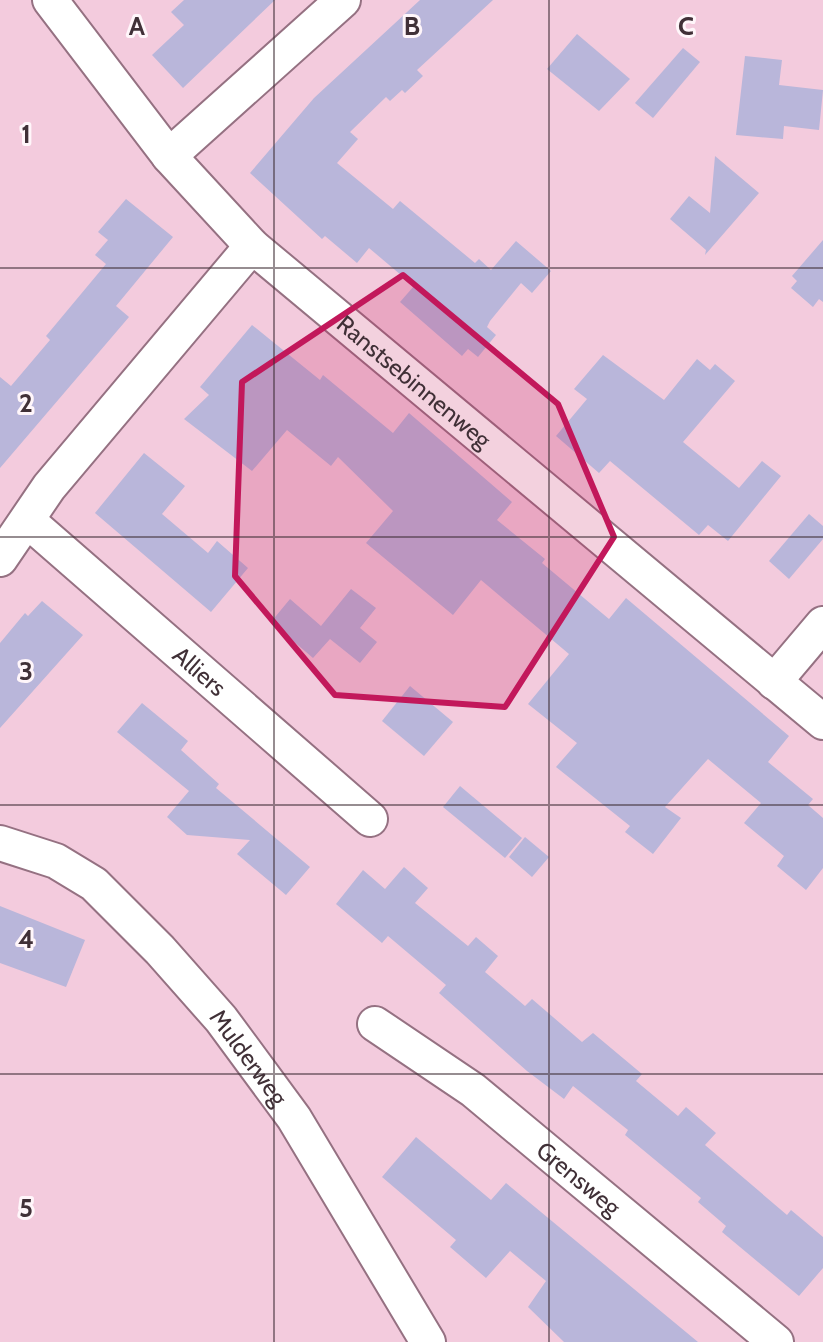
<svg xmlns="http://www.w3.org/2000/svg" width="823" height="1342" font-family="Cabin,sans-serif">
  <rect width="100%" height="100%" fill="#f3cbdd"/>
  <g fill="#b9b6da">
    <path d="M184 0H275L183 88 152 55 184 25 171 12Z"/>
    <path d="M420 0H493L417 70 423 76 405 93 402 90 390 101 386 97 350 132 358 139 337 163 393 209 400 201 475 263 479 259 491 270 516 241 551 271 532 293 521 283 490 321 487 327 496 335 478 357 468 349 462 356 400 302 414 286 369 248 357 263 325 236 322 239 250 173 314 98Z"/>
    <path d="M577 34 630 79 599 111 547 69Z"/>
    <path d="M683 48 700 62 653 118 635 103Z"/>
    <path d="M745 56 782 60 779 85 823 90 819 130 784 126 783 139 736 135Z"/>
    <path d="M715 156 759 193 705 255 706 250 670 219 689 196 710 213Z"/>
    <path d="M126 199 173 237 116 306 129 317 0 468V377L11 386 50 340 46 336 106 264 95 255 108 240 98 232Z"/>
    <path d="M823 240V302L819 299 813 307 791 288 797 281 792 276Z"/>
    <path d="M252 325 320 380 323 375 393 433 409 413 512 502 497 520 545 559 542 563 609 619 626 598 789 736 768 762 813 799 808 805 823 818V868L806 890 777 866 784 856 744 823 761 803 708 759 665 807 681 818 653 854 625 832 630 826 556 767 577 743 528 704 569 654 481 580 453 615 366 543 393 511 338 457 331 466 287 430 252 471 184 419 209 395 200 387Z"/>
    <path d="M603 355 664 400 697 359 710 370 715 364 735 381 683 442 739 488 762 461 781 476 728 541 708 525 699 535 610 461 599 473 556 436 587 399 574 389Z"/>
    <path d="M144 453 185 486 162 514 208 553 217 541 248 568 211 612 95 513Z"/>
    <path d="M809 514 823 526V539L789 579 769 561Z"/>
    <path d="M351 589 376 608 360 628 377 642 360 663 330 639 313 658 271 622 290 599 321 626Z"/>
    <path d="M42 601 83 635 0 728V643L25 613 28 616Z"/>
    <path d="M410 686 453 722 424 756 382 721Z"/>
    <path d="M142 703 188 741 181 750 219 784 216 788 310 867 286 895 237 854 250 840 187 835 167 817 189 791 117 732Z"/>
    <path d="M460 786 522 838 505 858 443 807Z"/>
    <path d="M525 837 549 857 532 877 509 857Z"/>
    <path d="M404 867 428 888 415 903 468 946 476 937 498 956 485 972 525 1006 532 999 582 1042 593 1033 642 1074 636 1081 678 1116 686 1107 716 1133 705 1145 787 1215 791 1210 823 1237V1268L799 1296 722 1232 726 1226 698 1202 701 1198 625 1135 628 1130 573 1086 564 1099 527 1071 439 993 446 985 388 936 382 943 336 904 363 870 385 889Z"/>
    <path d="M0 906 85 940 66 987 0 963Z"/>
    <path d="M416 1137 491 1200 506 1183 698 1342H564L528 1307 546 1281 510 1251 486 1278 450 1247 456 1240 382 1177Z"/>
  </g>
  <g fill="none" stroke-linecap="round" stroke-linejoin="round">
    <g stroke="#957182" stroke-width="38">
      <g id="minor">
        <path id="s1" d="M50 0 169 156 252 246 823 722"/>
        <path d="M169 156 343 0"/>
        <path id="s2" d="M28 521 370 819"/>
        <path d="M0 559 49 487 252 246"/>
        <path d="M774 682 823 624"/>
        <path id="s3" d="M0 843 56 861 94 884 160 950 221 1019 294 1118 428 1342"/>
        <path id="s4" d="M375 1024 473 1090 776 1342"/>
      </g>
    </g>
    <use href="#minor" stroke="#fff" stroke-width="34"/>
  </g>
  <path fill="#c2185b" fill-opacity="0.2" stroke="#c2185b" stroke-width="6" stroke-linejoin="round" d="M403 275 558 404 614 537 505 707 335 695 235 576 242 382Z"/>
  <path fill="none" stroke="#403037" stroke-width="2" stroke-opacity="0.55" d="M274 0V1342M549 0V1342M0 268H823M0 537H823M0 805H823M0 1074H823"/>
  <g text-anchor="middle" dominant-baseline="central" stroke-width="6" stroke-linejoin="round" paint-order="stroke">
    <g font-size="24" fill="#403037" stroke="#fff6fa">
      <text stroke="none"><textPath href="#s1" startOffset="530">Ranstsebinnenweg</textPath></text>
      <text stroke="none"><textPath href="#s2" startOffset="228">Alliers</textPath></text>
      <text stroke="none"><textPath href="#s3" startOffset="336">Mulderweg</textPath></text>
      <text stroke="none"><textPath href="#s4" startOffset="256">Grensweg</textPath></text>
    </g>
  </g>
  <g font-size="26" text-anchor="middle" font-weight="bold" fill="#403037" stroke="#fff6fa" stroke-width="6" stroke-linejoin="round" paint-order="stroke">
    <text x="137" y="35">A</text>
    <text x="412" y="35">B</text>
    <text x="686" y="35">C</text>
    <text x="26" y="143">1</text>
    <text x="26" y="412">2</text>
    <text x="26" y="680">3</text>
    <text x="26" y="948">4</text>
    <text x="26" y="1217">5</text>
  </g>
</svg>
